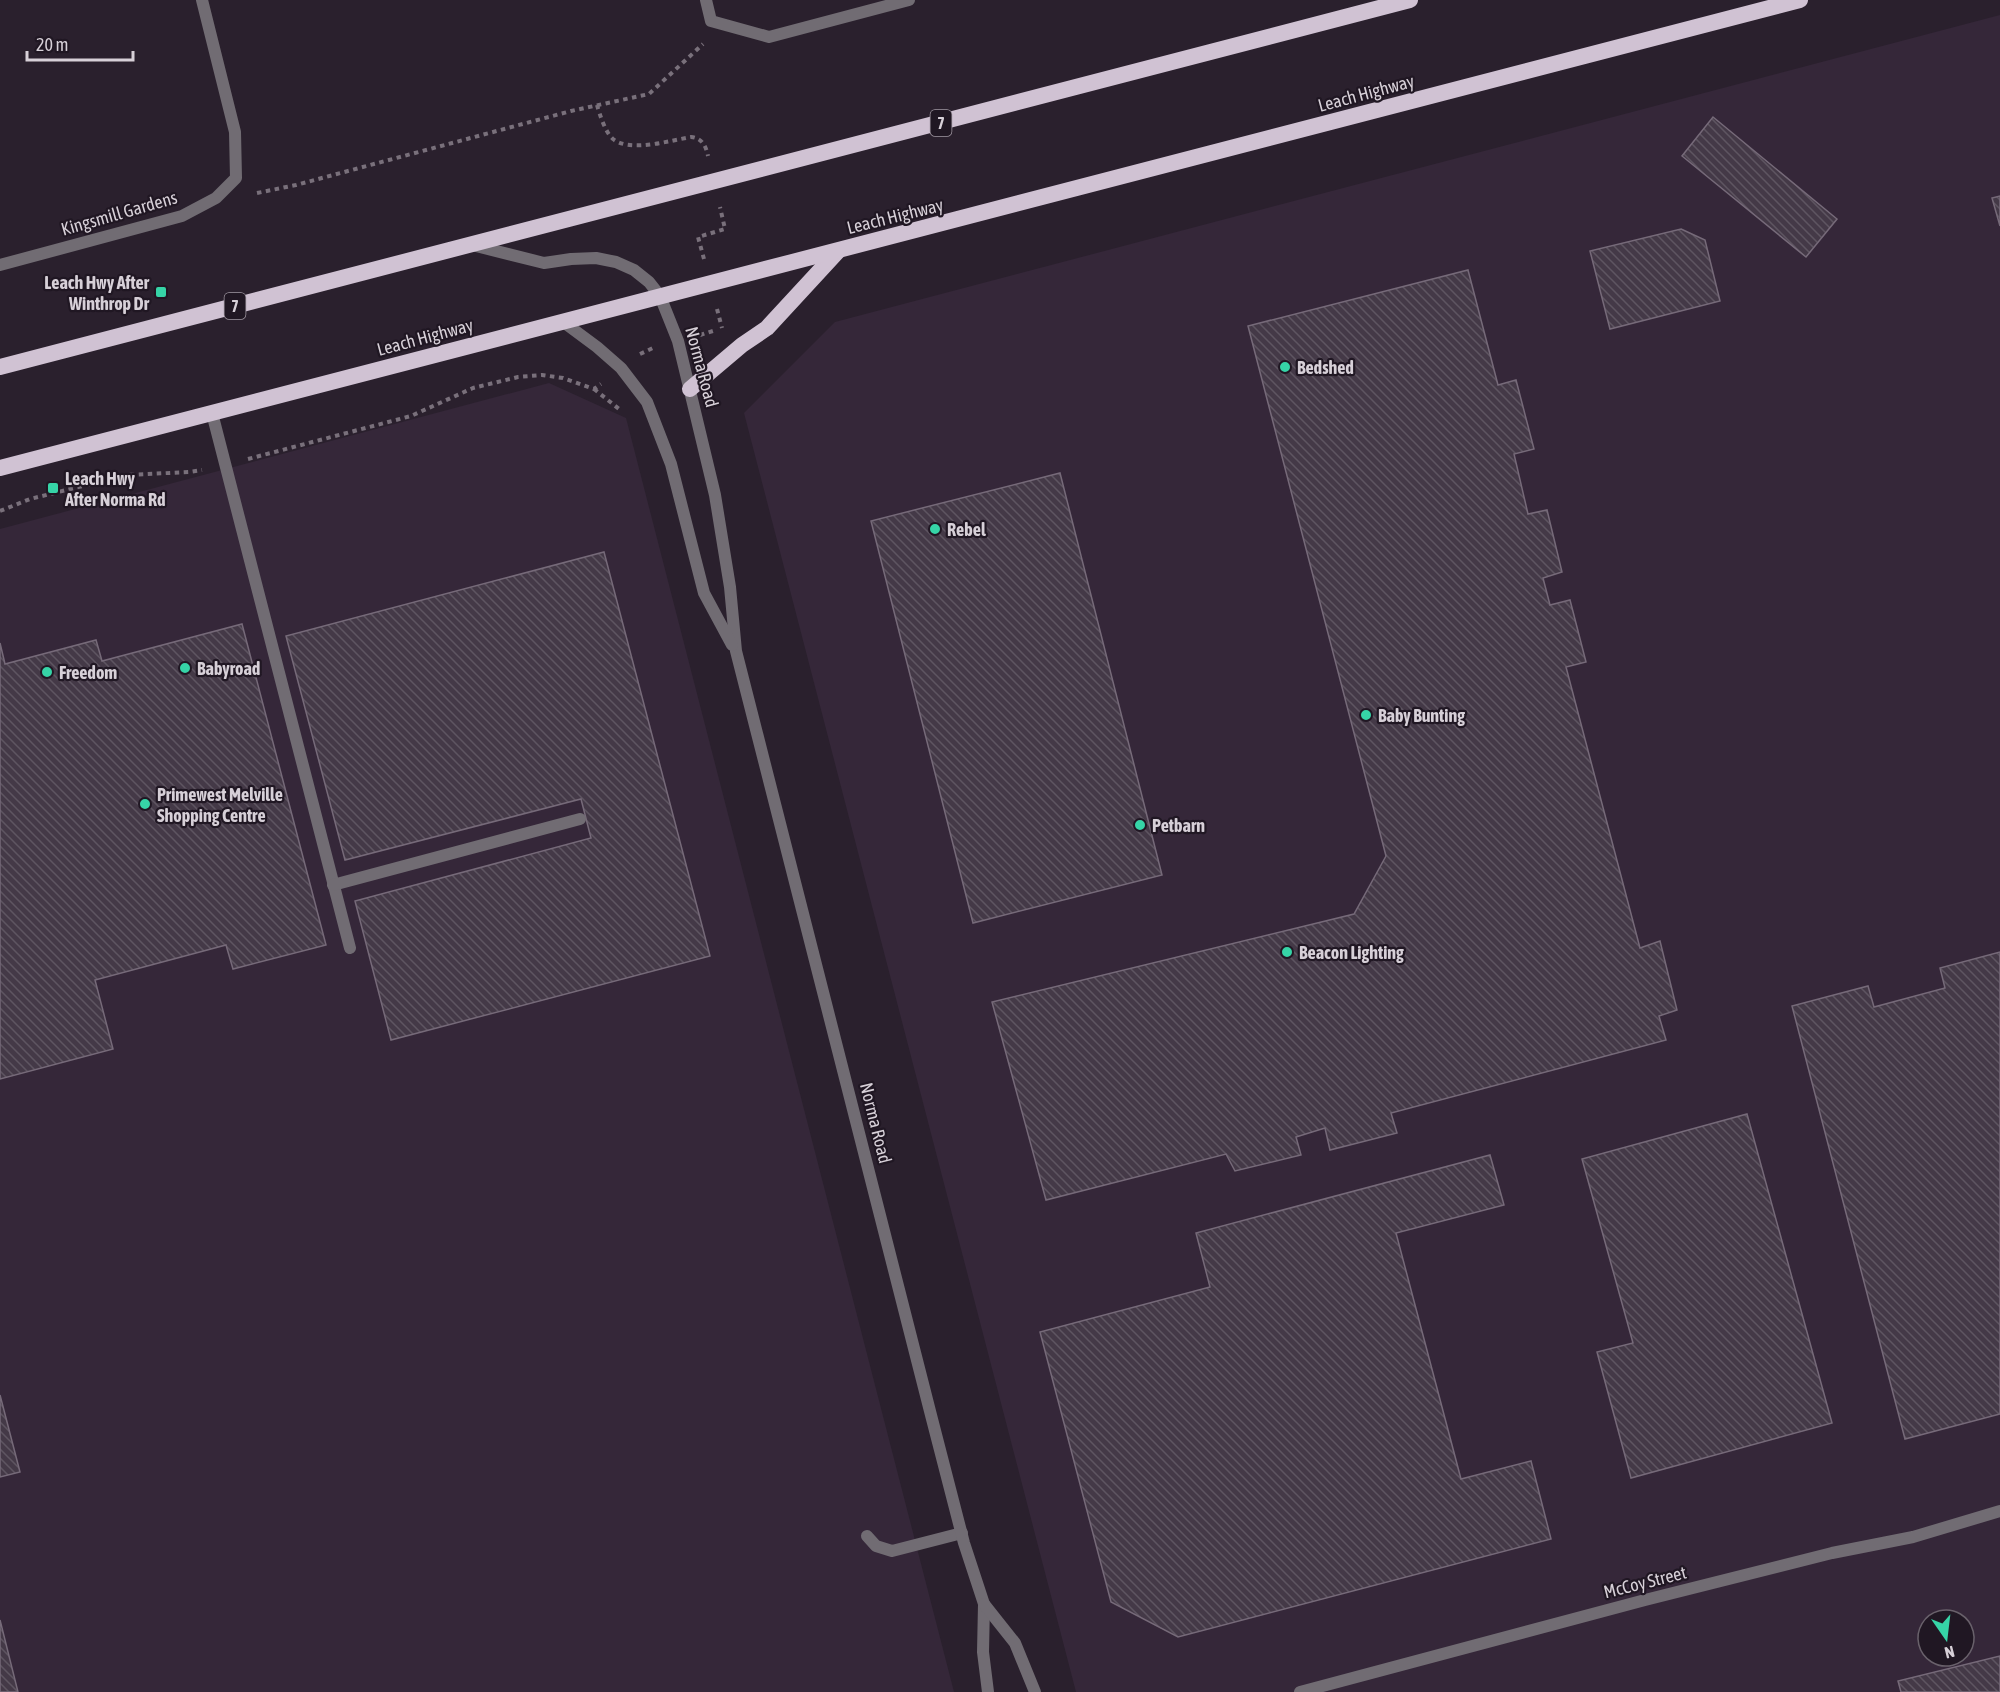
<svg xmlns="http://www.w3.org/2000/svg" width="2000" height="1692" font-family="'Asap Condensed',sans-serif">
  <defs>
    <pattern id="building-back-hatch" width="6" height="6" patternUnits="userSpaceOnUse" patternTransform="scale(1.5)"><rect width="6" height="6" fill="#443947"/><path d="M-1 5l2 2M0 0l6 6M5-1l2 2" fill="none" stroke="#5e5561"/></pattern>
  </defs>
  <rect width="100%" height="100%" fill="#2a202d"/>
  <g fill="#352739" fill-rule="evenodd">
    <path d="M2000 15V1692H1076L744 413 835 322ZM1928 1620H1964V1656H1928Z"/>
    <path d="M549 383 626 418 954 1692H0V529Z"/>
  </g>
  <g fill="url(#building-back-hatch)" stroke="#766a79" stroke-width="1.5">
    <path d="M1713 117 1837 219 1806 257 1682 156Z"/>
    <path d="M2000 196V226L1992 198Z"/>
    <path d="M1681 229 1705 240 1720 301 1610 329 1590 251Z"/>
    <path d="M1468 270 1498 385 1516 380 1534 449 1514 454 1528 514 1547 510 1562 572 1543 578 1550 605 1570 600 1586 662 1566 667 1640 948 1660 941 1677 1010 1659 1016 1666 1040 1391 1113 1397 1133 1330 1150 1325 1128 1296 1137 1301 1155 1235 1171 1226 1154 1046 1200 992 1002 1354 914 1386 856 1248 326Z"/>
    <path d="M1060 473 1162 875 973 923 871 521Z"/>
    <path d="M604 552 710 956 391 1040 355 901 591 838 581 799 345 860 286 636Z"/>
    <path d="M242 624 326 945 233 969 226 945 95 980 113 1049 0 1079V643L5 664 96 640 102 661Z"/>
    <path d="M2000 952V1414L1905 1439 1792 1006 1868 986 1874 1007 1945 988 1940 968Z"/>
    <path d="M1747 1114 1832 1423 1631 1478 1597 1352 1633 1343 1582 1159Z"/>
    <path d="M1490 1155 1504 1205 1396 1233 1461 1479 1531 1461 1551 1539 1178 1637 1111 1602 1040 1332 1210 1287 1196 1233Z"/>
    <path d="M0 1395 20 1472 0 1477Z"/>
    <path d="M0 1620 18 1692H0Z"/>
    <path d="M2000 1656V1692H1901L1898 1681Z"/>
  </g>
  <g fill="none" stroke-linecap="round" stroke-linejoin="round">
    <g stroke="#79707b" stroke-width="4" stroke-dasharray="4.5 4.5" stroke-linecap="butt">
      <path d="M597 105C600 115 605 132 613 139 630 153 672 140 691 137 702 138 706 146 708 156"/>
      <path d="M257 193 296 185 571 111 649 94 703 44"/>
      <path d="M704 259 698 237 725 229 720 207"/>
      <path d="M717 309 722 328"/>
      <path d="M700 335 716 330"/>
      <path d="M640 354 655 347"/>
      <path d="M594 389 619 409"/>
      <path d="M248 459 411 416 473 388 518 377 542 375 563 378 594 389 601 384"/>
      <path d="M0 511 30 499 127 475 189 472 202 470"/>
    </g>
    <g stroke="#716c73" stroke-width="12">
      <path d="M212 413 350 948"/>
      <path d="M333 885 580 819"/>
      <path d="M867 1536 876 1546 892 1551 962 1533"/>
    </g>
    <g stroke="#716c73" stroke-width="12">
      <path d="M706 0 711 21 769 37 909 0"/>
      <path d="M0 265 182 216 216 198 236 178 235 132 202 0"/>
      <path d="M1300 1692 1645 1600 1832 1553 1913 1537 2000 1511"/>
    </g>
    <g stroke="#716c73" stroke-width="12">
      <path d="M472 245 544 263 571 259 596 258 616 262 634 270 649 282 660 296 678 341 715 495 730 587 736 651 932 1419 964 1543 984 1604 983 1652 988 1692"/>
      <path d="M562 321 597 347 621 368 647 402 671 464 704 593 732 645"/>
      <path d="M984 1604 1015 1643 1035 1692"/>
    </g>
    <g stroke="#d0c2d3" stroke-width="16">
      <path d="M0 367 1410 0"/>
      <path d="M690 389 742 345 767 328 838 251"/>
      <path d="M0 468 1800 0"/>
    </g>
  </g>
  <g fill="#36d4a7" stroke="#201723" stroke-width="2">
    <rect x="155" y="286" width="12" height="12" rx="3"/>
    <circle cx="1285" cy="367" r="6"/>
    <rect x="47" y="482" width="12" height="12" rx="3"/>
    <circle cx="935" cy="529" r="6"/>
    <circle cx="185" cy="668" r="6"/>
    <circle cx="47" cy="672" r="6"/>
    <circle cx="1366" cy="715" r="6"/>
    <circle cx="145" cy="804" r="6"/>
    <circle cx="1140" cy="825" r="6"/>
    <circle cx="1287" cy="952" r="6"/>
  </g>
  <g text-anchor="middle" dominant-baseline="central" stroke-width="4.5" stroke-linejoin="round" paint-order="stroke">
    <g fill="#201723" stroke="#a098a2" stroke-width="1.5">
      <rect x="930.5" y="110" width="21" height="26" rx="4.5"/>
      <rect x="224.5" y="293" width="21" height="26" rx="4.5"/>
    </g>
    <g font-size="16" font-weight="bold" fill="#d7d0d8">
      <text x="941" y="123">7</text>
      <text x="235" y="306">7</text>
    </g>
    <g font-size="18" fill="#d7d0d8" stroke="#201723">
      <text transform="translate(1366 93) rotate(-15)">Leach Highway</text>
      <text transform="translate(119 213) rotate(-16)">Kingsmill Gardens</text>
      <text transform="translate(895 216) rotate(-14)">Leach Highway</text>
      <text transform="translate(425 337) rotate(-15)">Leach Highway</text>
      <text transform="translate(702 367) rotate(75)">Norma Road</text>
      <text transform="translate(876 1123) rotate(76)">Norma Road</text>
      <text transform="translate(1645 1582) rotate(-14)">McCoy Street</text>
    </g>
    <g font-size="18" font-weight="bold" fill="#d7d0d8" stroke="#201723" text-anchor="start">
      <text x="149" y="282" text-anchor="end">Leach Hwy After<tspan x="149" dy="21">Winthrop Dr</tspan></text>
      <text x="1297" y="367">Bedshed</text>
      <text x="65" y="478">Leach Hwy<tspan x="65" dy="21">After Norma Rd</tspan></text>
      <text x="947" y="529">Rebel</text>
      <text x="197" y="668">Babyroad</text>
      <text x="59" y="672">Freedom</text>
      <text x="1378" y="715">Baby Bunting</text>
      <text x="157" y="794">Primewest Melville<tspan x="157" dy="21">Shopping Centre</tspan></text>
      <text x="1152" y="825">Petbarn</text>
      <text x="1299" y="952">Beacon Lighting</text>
    </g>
  </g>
  <g transform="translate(1946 1638) rotate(166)"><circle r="28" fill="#201723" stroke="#69616b" stroke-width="1.5"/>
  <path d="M0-4.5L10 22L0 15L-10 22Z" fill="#36d4a7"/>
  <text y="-9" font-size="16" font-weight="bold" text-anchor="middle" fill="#d7d0d8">N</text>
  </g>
  <path d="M27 51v9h106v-9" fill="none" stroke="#d7d0d8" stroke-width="3"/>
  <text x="36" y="51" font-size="18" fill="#d7d0d8" stroke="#201723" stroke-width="4.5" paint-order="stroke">20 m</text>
</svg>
